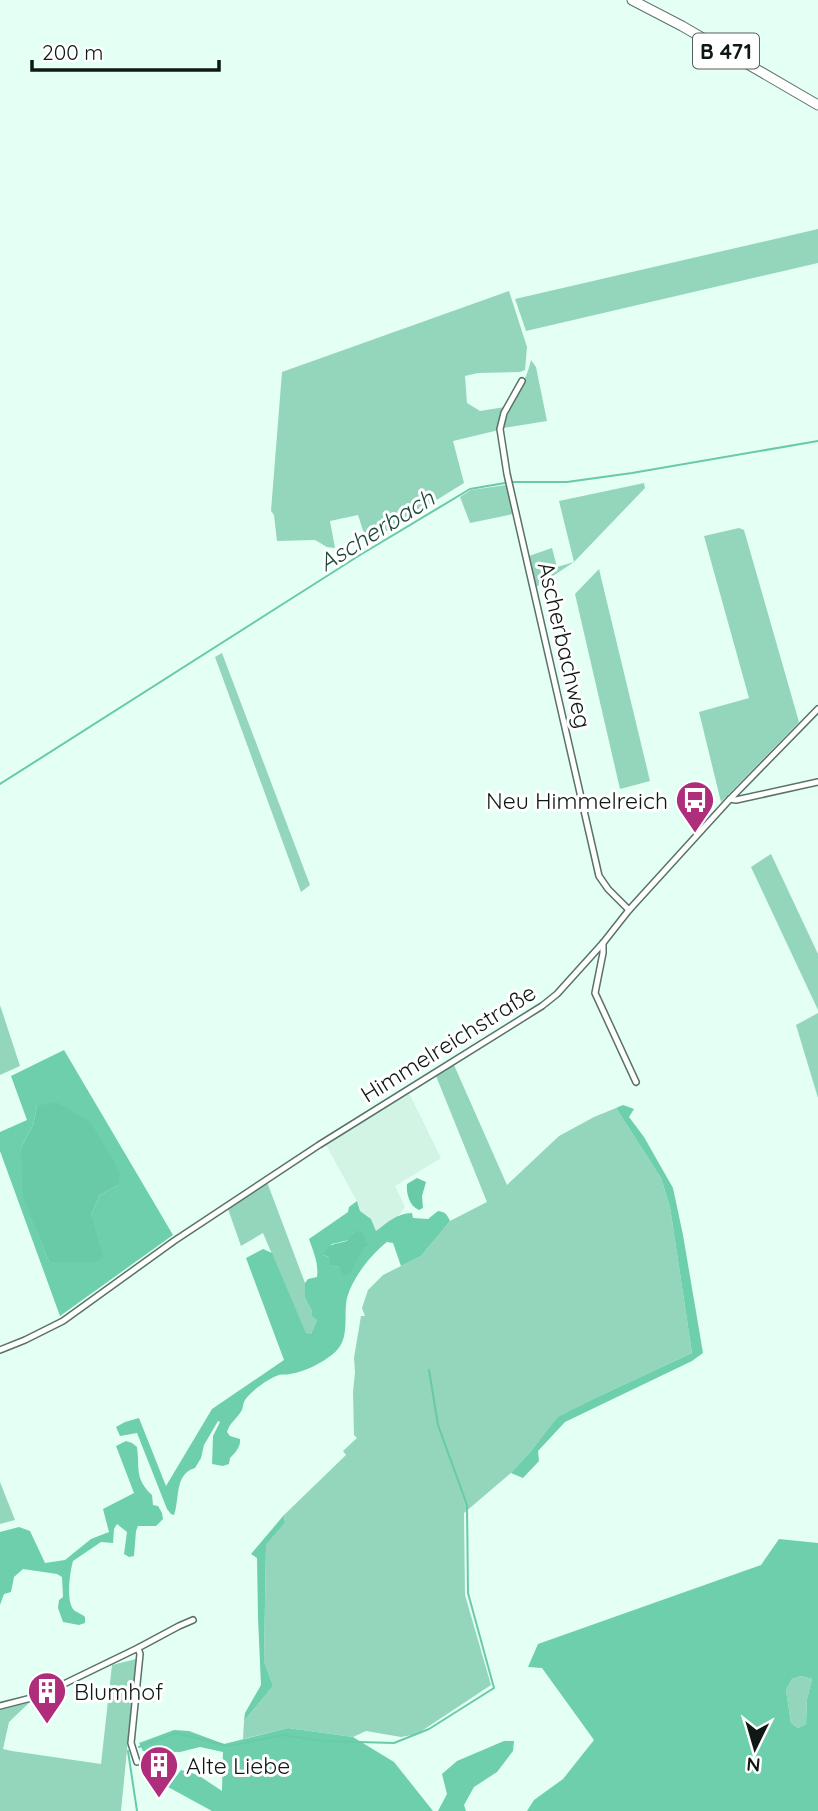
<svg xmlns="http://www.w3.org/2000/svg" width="818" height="1811" font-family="Quicksand,sans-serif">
  <rect width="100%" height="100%" fill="#e4fff4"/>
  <path fill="#d1f4e5" d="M409 1093 441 1158 395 1186 405 1207 400 1214 376 1231 371 1219 360 1211 359 1205 325 1143Z"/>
  <g fill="#93d6bc">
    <path d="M818 229V263L526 331 515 299Z"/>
    <path d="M509 291 527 347 525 370 520 372 478 373 465 376 467 403 480 411 505 407 499 430 453 441 464 483 367 543 358 515 330 521 335 548 327 547 315 540 277 541 274 515 271 511 282 372Z"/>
    <path d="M531 360 536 367 547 421 503 428C510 404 526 384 531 360Z"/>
    <path d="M644 483 645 488 574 562 536 587 529 556 552 548 557 567 574 562 559 501Z"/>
    <path d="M506 485 513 514 470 523 460 497 471 490Z"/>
    <path d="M739 528 744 530 799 722 721 802 699 712 749 698 704 536Z"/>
    <path d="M599 569 650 781 620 789 575 594Z"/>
    <path d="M222 653 310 885 301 892 215 657Z"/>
    <path d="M771 854 818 954V1010L751 867Z"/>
    <path d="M0 1005 20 1066 0 1075Z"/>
    <path d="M818 1013V1098L796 1025Z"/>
    <path d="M454 1065 507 1185 559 1136 594 1117 616 1108 661 1178 670 1207 692 1353 595 1398 559 1417 531 1451 511 1473 464 1513 465 1595 491 1685 417 1734 401 1737 366 1731 353 1737 288 1728 243 1739 244 1721 273 1686 264 1661 266 1545 285 1523 284 1515 346 1455 343 1451 357 1438 354 1435 353 1392 355 1372 354 1358 361 1316H365L362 1308 368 1290 383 1275 421 1256 450 1221 487 1202 436 1076Z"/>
    <path d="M267 1182 305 1283V1298L317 1320 311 1334H306L263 1233 241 1246 228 1209Z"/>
    <path d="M0 1482 15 1520 0 1524Z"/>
    <path d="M136 1659 121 1811H0V1708L31 1701 9 1722 3 1749 12 1751 101 1764 112 1665Z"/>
    <path d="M801 1676 812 1679 807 1699 806 1724 798 1728 791 1723 786 1690 792 1679Z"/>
  </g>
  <g fill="#6ecfac" fill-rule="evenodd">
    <path d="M64 1050 173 1235 60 1316 0 1151V1132L27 1120 11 1076ZM37 1106 118 1185 100 1195 91 1215 49 1262 36 1228 21 1148 33 1125Z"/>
    <path d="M623 1105 634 1109 629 1117 644 1137 673 1188 683 1235 703 1353 692 1361 565 1422 538 1451 539 1461 523 1478 511 1473 531 1451 558 1417 595 1398 692 1353 670 1207 661 1178 616 1108Z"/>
    <path d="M357 1201 360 1211 371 1219 376 1231C387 1223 397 1213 412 1213L413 1218 428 1219 438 1211C445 1212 447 1214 450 1221L421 1256 401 1266 393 1243 387 1242C371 1254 352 1279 347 1298 343 1317 351 1340 333 1354 322 1363 304 1372 290 1374 286 1375 283 1374 279 1375 269 1378 251 1391 245 1400 243 1403 243 1407 242 1410 237 1419 230 1422 227 1432L230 1436 240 1439C241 1447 235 1453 230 1458L229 1464 223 1466 212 1464 213 1436 220 1422 218 1421 204 1445 201 1458 195 1468C174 1474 180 1499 174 1515L171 1514 167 1509 137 1433 120 1436 116 1427 125 1422 139 1418 166 1486 212 1409 284 1360 246 1258 263 1249 272 1253 306 1333 311 1334 317 1320 312 1316V1311L305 1298V1283L308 1279 317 1277C319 1263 313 1251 309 1239L348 1212 349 1207ZM354 1232 366 1242V1247L363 1249 344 1275 338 1267 331 1265 329 1257 323 1255 332 1244 349 1240Z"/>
    <path d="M126 1441 132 1443 137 1447C140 1468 134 1478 152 1495L153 1505 158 1506 162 1513 163 1519 156 1526H138L136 1531 134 1556 129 1557 124 1554 127 1532 117 1524 114 1529 113 1543 101 1542 73 1561C70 1572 65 1603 75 1611 78 1613 82 1614 85 1617V1623L79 1625 63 1622 58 1608 59 1600 63 1597 62 1577 57 1574 23 1569 14 1577 11 1592 4 1594 0 1605V1532L19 1527 30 1531 45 1563 65 1560 91 1539 109 1532 103 1509 134 1493 116 1446Z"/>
    <path d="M284 1515 285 1523 266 1545 264 1661 273 1686 244 1721 245 1713 261 1685 258 1618 257 1558 251 1554Z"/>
    <path d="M779 1539 818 1543V1811H527L534 1800 563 1779 594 1740 542 1668 528 1667 538 1644 761 1565ZM801 1676 812 1679 807 1699 806 1724 798 1728 791 1723 786 1690 792 1679Z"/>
    <path d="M288 1728 353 1737 394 1762 433 1811H212L168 1787 181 1770 198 1775 222 1791 223 1752 200 1747 180 1752 143 1751 139 1743 174 1730 189 1731 224 1744Z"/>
    <path d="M504 1741H514L513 1751 497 1772 474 1787 464 1805 466 1811H438L447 1794 442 1774 457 1761Z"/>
  </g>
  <g fill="#68caa7">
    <path d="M56 1102 90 1122 114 1161 120 1175 118 1185 100 1195 91 1215 103 1257 95 1262H49L23 1196 21 1148 33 1125 37 1106Z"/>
    <path d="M417 1178 426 1182 422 1196 423 1208 419 1210C409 1206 406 1192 407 1184Z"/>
    <path d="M358 1231 363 1232 366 1242 368 1245C358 1253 356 1265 348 1275H343L338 1267 330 1265 329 1257 323 1255C328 1243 336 1244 347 1241L354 1232Z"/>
  </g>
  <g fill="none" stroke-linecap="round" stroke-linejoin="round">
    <g stroke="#68caa7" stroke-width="2">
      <path d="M511 482H567L632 473 818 441"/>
      <path d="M0 784 360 555 470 489 505 483"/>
      <path d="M139 1747 176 1733 228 1746 283 1735 322 1741 394 1743 429 1729 494 1688 468 1593 467 1505 438 1425 429 1370"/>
      <path d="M128 1751 137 1811"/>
    </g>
    <g stroke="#5a7268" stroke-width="8">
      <g id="minor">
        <path d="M522 381 504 413 500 429 507 474 599 876 608 889 629 910"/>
        <path d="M730 799 736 800 818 782"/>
        <path d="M603 943V953L595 993 636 1082"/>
        <path d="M0 1350 25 1340 63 1321 174 1241 319 1145 542 1006 557 994 603 943 629 910 730 799 818 709"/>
        <path d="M138 1648 179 1626 193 1620"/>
        <path d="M0 1706 39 1696 138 1648 140 1654 131 1743 137 1762"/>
      </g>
    </g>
    <g stroke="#5a7268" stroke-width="11">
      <path id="trunk" d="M632 0 682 26 818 105"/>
    </g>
    <use href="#minor" stroke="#fff" stroke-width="5"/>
    <use href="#trunk" stroke="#fff" stroke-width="9"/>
  </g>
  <defs>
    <g id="bus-pin" transform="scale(2.0125)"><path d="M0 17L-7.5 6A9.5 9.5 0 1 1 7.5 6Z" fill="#ae2e7b" stroke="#fff"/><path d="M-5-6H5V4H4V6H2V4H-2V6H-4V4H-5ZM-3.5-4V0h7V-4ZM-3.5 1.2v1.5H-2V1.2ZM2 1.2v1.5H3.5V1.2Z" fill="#fff"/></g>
    <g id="building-pin" transform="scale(2.0125)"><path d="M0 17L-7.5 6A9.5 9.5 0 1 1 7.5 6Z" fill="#ae2e7b" stroke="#fff"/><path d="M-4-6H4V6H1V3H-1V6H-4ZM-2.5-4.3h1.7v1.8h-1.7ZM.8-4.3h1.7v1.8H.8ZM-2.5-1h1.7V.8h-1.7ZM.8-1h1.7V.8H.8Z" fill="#fff"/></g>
  </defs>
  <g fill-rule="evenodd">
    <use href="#bus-pin" x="695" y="800"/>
    <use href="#building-pin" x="47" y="1691"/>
    <use href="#building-pin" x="159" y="1765"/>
  </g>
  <g text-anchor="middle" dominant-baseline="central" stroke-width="6" stroke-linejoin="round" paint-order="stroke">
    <rect fill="#fff" stroke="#575d5b" stroke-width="2" x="693" y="33.5" width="66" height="35" rx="5"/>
    <g font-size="21" font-weight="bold" fill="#0f1815">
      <text x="726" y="51">B 471</text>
    </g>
    <g font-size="23" fill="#0f1815" stroke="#fff">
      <text transform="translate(565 645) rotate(77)">Ascherbachweg</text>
      <text transform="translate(448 1043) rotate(-32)">Himmelreichstraße</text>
    </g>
    <g font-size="23" fill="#0f1815" stroke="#fff" text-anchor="start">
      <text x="668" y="800" text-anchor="end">Neu Himmelreich</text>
      <text x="74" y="1691">Blumhof</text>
      <text x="186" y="1765">Alte Liebe</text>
    </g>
    <g font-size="24" font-style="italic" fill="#204b3c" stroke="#fff">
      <text transform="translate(376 530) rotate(-32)">Ascherbach</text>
    </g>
  </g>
  <g transform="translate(755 1748) rotate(185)" stroke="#ffffff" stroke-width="5" paint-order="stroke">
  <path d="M0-5L12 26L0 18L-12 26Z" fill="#0f1815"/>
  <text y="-10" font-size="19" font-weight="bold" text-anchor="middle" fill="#0f1815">N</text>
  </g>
  <path d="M32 60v10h187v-10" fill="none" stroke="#0f1815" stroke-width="3.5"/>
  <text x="42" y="60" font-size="21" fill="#0f1815" stroke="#ffffff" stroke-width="5" paint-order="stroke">200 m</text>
</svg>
